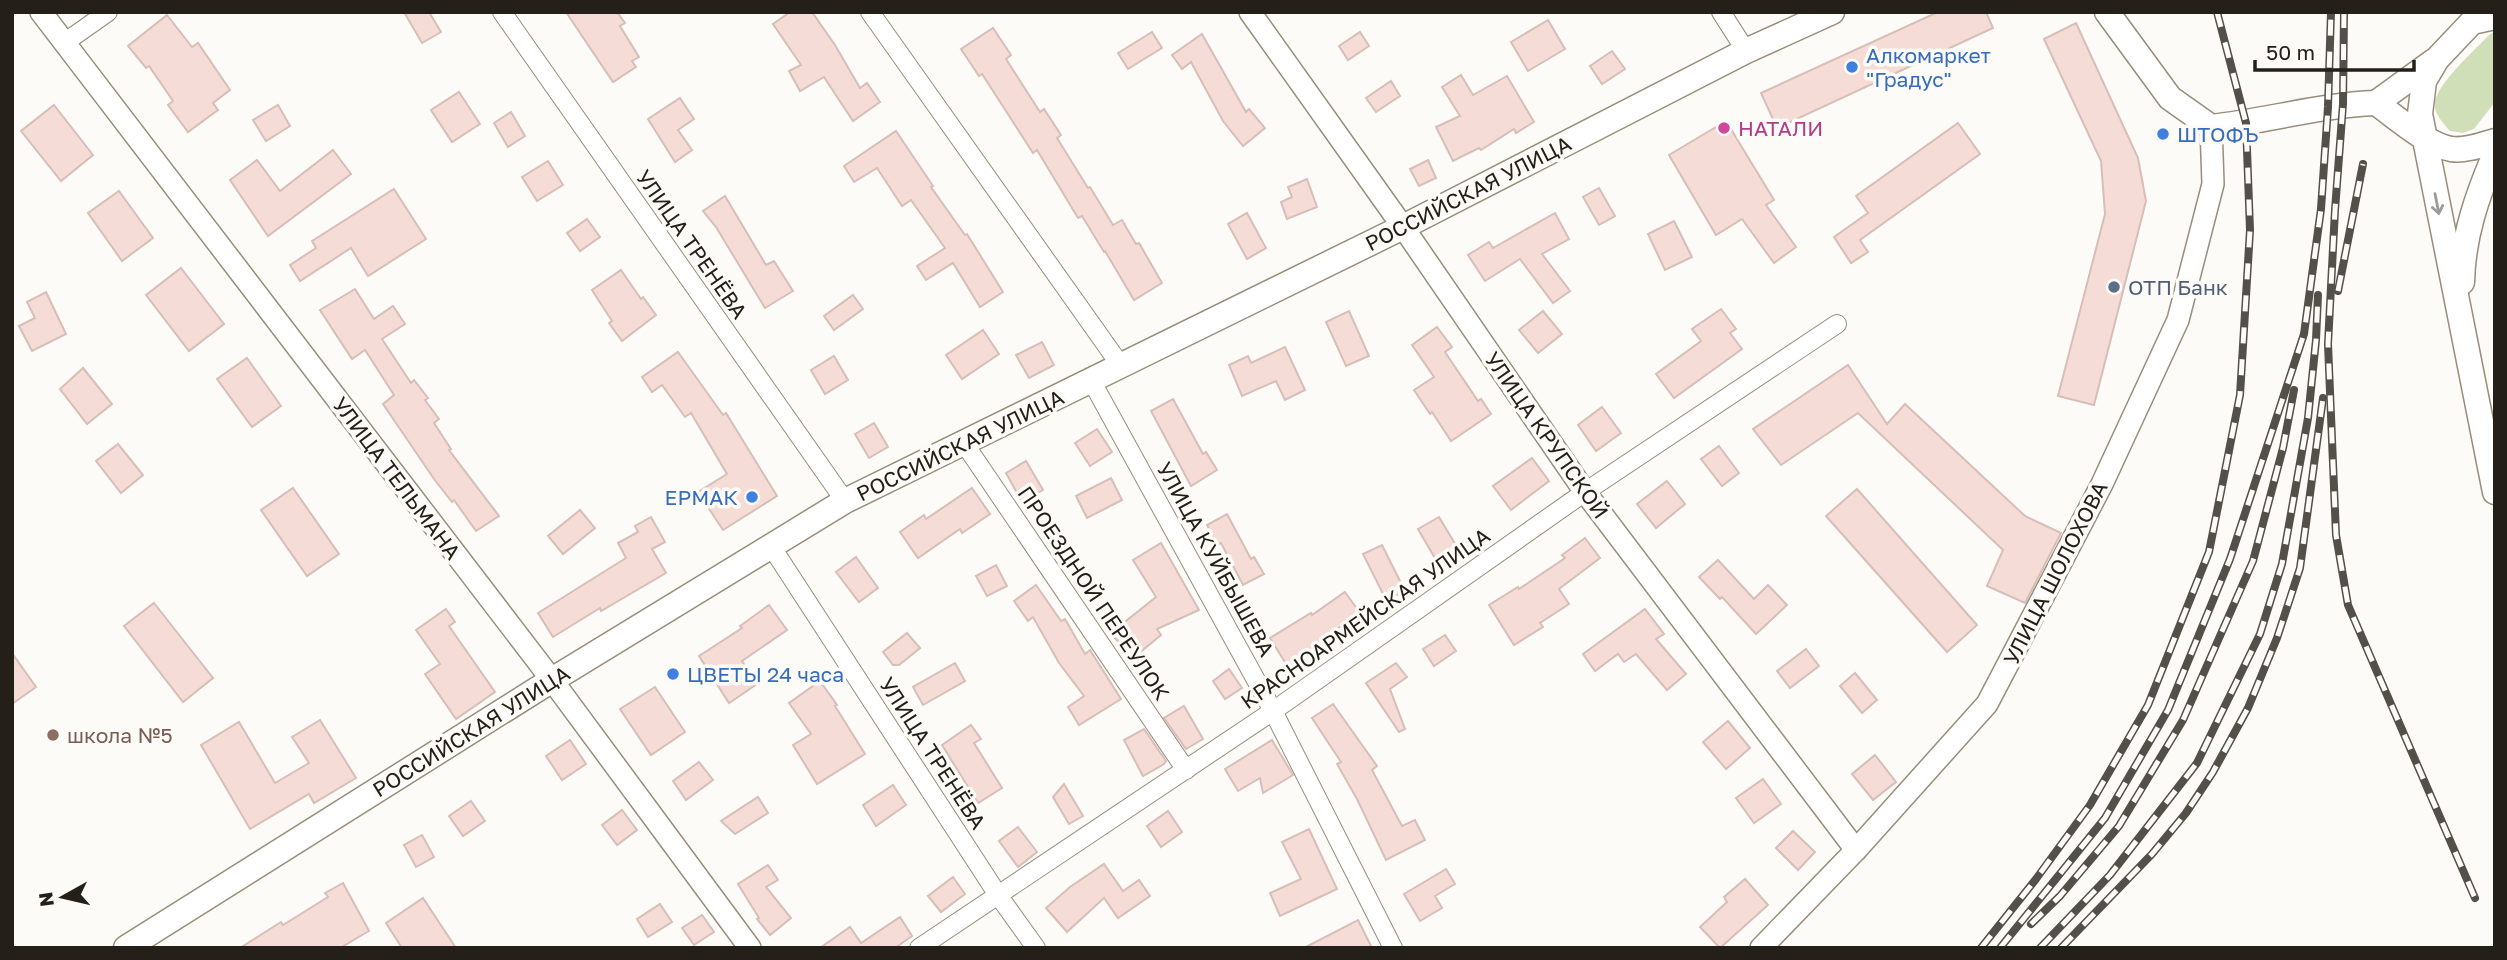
<svg xmlns="http://www.w3.org/2000/svg" width="2507" height="960" font-family="'Golos Text',sans-serif">
  <rect width="100%" height="100%" fill="#fdfbf7"/>
  <path fill="#d1dfb9" d="M2495 32V102L2474 129 2463 133 2450 131C2443 123 2434 114 2435 103 2436 84 2477 48 2490 34Z"/>
  <g fill="#f6dcd6" stroke="#d7beb9" stroke-width="2">
    <path d="M404 12H429L441 32 422 43Z"/>
    <path d="M566 12H617L625 23 620 26 639 57 632 61 636 67 613 82Z"/>
    <path d="M790 12H812L835 45 860 88 867 83 880 102 853 121 824 77 800 91 789 71 801 65 773 24Z"/>
    <path d="M1938 12H1986L1993 28 1777 128 1761 93Z"/>
    <path d="M167 15 192 47 198 43 230 90 213 103 218 110 188 132 168 105 173 101 149 66 146 68 128 46Z"/>
    <path d="M1548 20 1565 49 1528 71 1511 42Z"/>
    <path d="M2076 23 2138 158 2146 201 2094 405 2058 396 2105 214 2101 161 2044 39Z"/>
    <path d="M993 28 1011 55 1006 59 1040 112 1044 109 1061 135 1057 138 1088 188 1090 187 1113 225 1122 220 1136 244 1139 243 1162 283 1134 300 1105 251 1104 252 1082 216 1078 218 1037 150 1033 153 982 74 979 76 961 49Z"/>
    <path d="M1152 32 1162 48 1128 69 1118 53Z"/>
    <path d="M1360 32 1369 46 1348 60 1339 46Z"/>
    <path d="M1202 34 1246 112 1249 109 1265 128 1243 146 1223 121 1191 62 1182 69 1172 55Z"/>
    <path d="M1612 51 1625 69 1602 84 1590 66Z"/>
    <path d="M1461 75 1473 95 1507 76 1534 122 1516 133 1514 129 1481 150 1479 148 1453 161 1436 127 1460 116 1442 87Z"/>
    <path d="M1391 81 1400 96 1376 112 1366 98Z"/>
    <path d="M459 92 480 124 452 142 431 110Z"/>
    <path d="M680 98 694 119 678 130 692 150 675 162 648 119Z"/>
    <path d="M54 105 93 155 61 181 21 131Z"/>
    <path d="M278 105 290 126 266 141 253 120Z"/>
    <path d="M511 112 525 136 508 147 494 123Z"/>
    <path d="M1726 121 1774 200 1766 205 1796 247 1774 263 1742 219 1716 235 1669 155Z"/>
    <path d="M1958 123 1980 154 1860 240 1868 252 1851 263 1834 237 1868 213 1856 196Z"/>
    <path d="M896 131 933 186 931 187 965 235 967 234 1003 292 980 307 953 263 926 280 917 266 945 248 911 200 902 206 877 168 854 182 844 166Z"/>
    <path d="M333 150 351 174 268 236 230 180 257 160 280 191Z"/>
    <path d="M1428 160 1436 178 1419 186 1410 169Z"/>
    <path d="M548 161 563 185 537 201 522 177Z"/>
    <path d="M1307 179 1317 207 1287 219 1281 202 1292 197 1288 187Z"/>
    <path d="M1599 188 1615 216 1599 225 1583 197Z"/>
    <path d="M394 189 426 239 368 276 351 248 300 281 290 265 316 248 312 241Z"/>
    <path d="M119 191 153 238 122 261 88 213Z"/>
    <path d="M725 196 766 265 774 261 793 291 765 308 716 227 703 211Z"/>
    <path d="M1247 213 1266 248 1247 259 1228 224Z"/>
    <path d="M1555 213 1569 239 1542 254 1570 291 1553 303 1520 259 1485 281 1468 255 1489 242 1493 248Z"/>
    <path d="M587 219 600 237 580 251 567 233Z"/>
    <path d="M1674 221 1692 257 1665 270 1648 234Z"/>
    <path d="M181 268 224 324 189 351 146 295Z"/>
    <path d="M621 270 641 299 643 297 656 315 622 341 609 323 612 321 592 290Z"/>
    <path d="M355 289 374 319 393 306 405 324 382 339 411 383 414 380 428 398 425 400 439 419 434 423 451 449 449 450 499 516 476 531 454 500 452 502 434 479 383 404 394 395 365 350 352 359 320 310Z"/>
    <path d="M46 292 66 334 32 351 19 326 35 318 27 302Z"/>
    <path d="M853 295 863 309 834 330 824 316Z"/>
    <path d="M1721 309 1736 329 1730 333 1742 349 1674 398 1656 374 1701 341 1692 329Z"/>
    <path d="M1349 311 1369 356 1346 366 1326 322Z"/>
    <path d="M1543 311 1562 334 1538 353 1519 330Z"/>
    <path d="M1437 327 1452 347 1445 352 1478 401 1481 399 1491 414 1451 441 1432 412 1430 414 1414 390 1434 377 1412 345Z"/>
    <path d="M983 330 999 354 962 379 946 355Z"/>
    <path d="M1042 342 1054 365 1029 378 1016 355Z"/>
    <path d="M1285 347 1305 390 1285 400 1276 381 1242 396 1229 365 1248 356 1251 363Z"/>
    <path d="M678 352 723 415 726 413 777 496 723 530 698 492 727 474 691 413 685 417 662 385 652 392 642 377Z"/>
    <path d="M834 356 848 380 825 394 811 370Z"/>
    <path d="M247 358 281 406 252 427 217 379Z"/>
    <path d="M1848 365 1887 424 1905 404 2025 516 2061 533 2025 603 1987 586 2003 550 1858 413 1781 465 1753 429Z"/>
    <path d="M83 368 112 404 87 424 60 389Z"/>
    <path d="M1173 399 1203 454 1206 452 1217 470 1191 486 1151 411Z"/>
    <path d="M1602 407 1621 433 1596 451 1578 425Z"/>
    <path d="M874 423 888 447 869 458 855 434Z"/>
    <path d="M1097 429 1112 452 1090 466 1075 443Z"/>
    <path d="M118 444 143 475 121 493 96 461Z"/>
    <path d="M1719 446 1739 473 1722 486 1701 459Z"/>
    <path d="M1532 458 1549 481 1511 510 1493 486Z"/>
    <path d="M1026 461 1043 490 1022 502 1006 473Z"/>
    <path d="M1111 478 1122 500 1087 518 1076 496Z"/>
    <path d="M1667 481 1685 504 1656 528 1637 504Z"/>
    <path d="M293 488 339 554 307 576 261 510Z"/>
    <path d="M972 488 990 514 962 533 960 529 918 558 900 532 924 515 926 519Z"/>
    <path d="M1857 489 1977 625 1947 652 1826 516Z"/>
    <path d="M580 510 595 528 563 554 548 536Z"/>
    <path d="M1227 514 1251 559 1254 557 1264 574 1243 585 1221 543 1217 545 1207 525Z"/>
    <path d="M651 517 665 542 652 549 666 573 601 611 600 608 553 637 538 613 626 558 618 543 638 532 635 526Z"/>
    <path d="M1439 517 1457 547 1436 560 1418 529Z"/>
    <path d="M1585 538 1600 558 1559 589 1569 604 1540 623 1543 627 1514 645 1489 605 1518 587 1519 589 1565 558 1562 555Z"/>
    <path d="M1161 543 1199 610 1157 629 1161 635 1132 659 1111 633 1156 597 1133 560Z"/>
    <path d="M1382 545 1405 591 1386 600 1363 554Z"/>
    <path d="M856 557 878 588 859 602 836 572Z"/>
    <path d="M1718 560 1754 599 1768 585 1787 605 1756 634 1722 597 1720 599 1699 577Z"/>
    <path d="M996 565 1007 586 987 596 976 576Z"/>
    <path d="M1036 585 1061 621 1065 619 1085 654 1090 650 1121 699 1079 725 1068 707 1084 696 1059 663 1033 617 1028 621 1014 601Z"/>
    <path d="M1345 592 1360 613 1326 637 1329 641 1288 667 1270 638 1311 613 1312 615Z"/>
    <path d="M154 603 213 678 183 702 124 626Z"/>
    <path d="M769 605 787 630 742 661 757 684 729 703 699 656 742 628 740 626Z"/>
    <path d="M446 609 455 622 449 626 495 692 456 719 425 674 440 664 416 630Z"/>
    <path d="M1645 609 1664 634 1656 639 1686 674 1667 690 1636 654 1624 662 1618 654 1595 671 1583 654Z"/>
    <path d="M907 633 920 648 899 665H893L883 652Z"/>
    <path d="M1445 635 1456 651 1434 666 1423 649Z"/>
    <path d="M1806 649 1819 666 1790 688 1777 671Z"/>
    <path d="M12 653 36 687 12 704Z"/>
    <path d="M955 663 965 681 923 705 913 687Z"/>
    <path d="M1396 663 1407 677 1390 689 1405 729 1399 732 1366 683Z"/>
    <path d="M1229 669 1242 688 1225 699 1213 681Z"/>
    <path d="M1855 673 1877 700 1862 713 1840 686Z"/>
    <path d="M820 681 837 705 835 706 865 754 817 784 793 745 811 734 789 703Z"/>
    <path d="M655 687 685 732 651 755 620 709Z"/>
    <path d="M1333 704 1377 766 1372 770 1402 826 1415 820 1425 840 1386 860 1357 799 1337 764 1341 762 1312 718Z"/>
    <path d="M1184 706 1203 739 1186 749 1164 718Z"/>
    <path d="M320 720 356 778 314 803 309 794 250 829 201 745 239 722 275 783 309 763 292 737Z"/>
    <path d="M1728 721 1750 748 1726 769 1703 742Z"/>
    <path d="M971 725 981 739 974 743 1002 788 978 803 942 745Z"/>
    <path d="M1144 729 1166 761 1164 764 1143 776 1124 740Z"/>
    <path d="M570 740 586 764 562 780 546 756Z"/>
    <path d="M1272 740 1293 775 1263 793 1260 778 1238 791 1225 769Z"/>
    <path d="M1875 755 1896 782 1873 800 1852 774Z"/>
    <path d="M699 762 713 780 686 800 673 781Z"/>
    <path d="M1763 779 1781 804 1754 823 1736 798Z"/>
    <path d="M1064 784 1083 816 1069 824 1053 797Z"/>
    <path d="M893 785 906 805 876 826 863 805Z"/>
    <path d="M758 797 768 813 735 834 721 821Z"/>
    <path d="M471 801 485 821 463 836 449 816Z"/>
    <path d="M622 810 637 830 617 845 602 825Z"/>
    <path d="M1168 811 1182 832 1161 847 1147 826Z"/>
    <path d="M1018 827 1037 852 1018 867 999 841Z"/>
    <path d="M1309 829 1337 889 1280 916 1270 893 1301 879 1282 842Z"/>
    <path d="M1793 831 1815 852 1798 870 1776 848Z"/>
    <path d="M422 835 434 857 416 867 404 845Z"/>
    <path d="M1104 864 1123 891 1139 880 1150 896 1118 918 1104 898 1067 932 1046 908 1070 887Z"/>
    <path d="M768 865 778 880 766 887 791 918 770 935 757 919 759 918 738 884Z"/>
    <path d="M1446 869 1455 884 1435 896 1442 908 1420 921 1404 894Z"/>
    <path d="M953 877 965 894 941 912 928 896Z"/>
    <path d="M1745 879 1768 905 1720 948 1700 927 1727 902 1724 897Z"/>
    <path d="M343 883 369 931 340 948H240L281 922 283 925 328 897 325 893Z"/>
    <path d="M423 898 456 948H402L386 923Z"/>
    <path d="M660 904 672 922 648 937 637 919Z"/>
    <path d="M702 915 714 932 694 945 682 928Z"/>
    <path d="M900 917 912 936 895 948H820L850 927 861 943Z"/>
    <path d="M1358 920 1372 948H1304Z"/>
  </g>
  <g fill="none" stroke-linecap="round" stroke-linejoin="round">
    <g stroke="#988d7a" stroke-width="20">
      <g id="minor">
        <path d="M502 12 845 501"/>
        <path d="M870 12 1121 366"/>
        <path d="M1721 12 1746 51"/>
        <path d="M64 43 108 12"/>
        <path d="M1091 380 1273 711 1393 948"/>
        <path d="M964 443 1186 770"/>
        <path d="M771 546 998 895 1036 948"/>
        <path d="M919 948 1273 711 1585 492 1837 324"/>
      </g>
    </g>
    <g stroke="#988d7a" stroke-width="24">
      <g id="tertiary">
        <path d="M41 12 552 680 750 948"/>
        <path d="M1250 12 1403 227 1585 492 1856 850"/>
        <path d="M1761 948 1856 850 1987 704 2102 484 2178 320 2213 184 2211 127"/>
      </g>
    </g>
    <g stroke="#988d7a" stroke-width="27">
      <g id="secondary">
        <path d="M2107 12 2170 98 2211 127C2267 121 2320 105 2376 103"/>
        <path d="M2495 17 2472 22 2437 59 2424 81 2420 114 2495 492"/>
        <path d="M2376 103C2396 117 2427 145 2451 149 2466 151 2481 145 2495 141"/>
        <path d="M2376 103 2434 61"/>
        <path d="M2462 282C2463 236 2477 196 2495 154"/>
        <path d="M126 948 552 680 845 501 1403 227 1746 51 1832 12"/>
      </g>
    </g>
    <use href="#minor" stroke="#fff" stroke-width="18"/>
    <use href="#tertiary" stroke="#fff" stroke-width="21"/>
    <use href="#secondary" stroke="#fff" stroke-width="24"/>
    <g stroke="#53504a" stroke-width="8">
      <g id="rail">
        <path d="M2344 12 2343 104 2335 210 2328 344 2336 535 2348 605 2475 898"/>
        <path d="M2338 291 2363 164"/>
        <path d="M2031 924 2060 896 2119 826 2183 720 2253 561 2283 448 2294 390"/>
        <path d="M1981 948 2036 879 2090 805 2148 705 2209 552 2240 395 2250 230 2246 123 2217 12"/>
        <path d="M2000 948 2105 818 2168 710 2230 559 2304 334 2321 209 2328 107 2331 12"/>
        <path d="M2040 948 2110 875 2197 763 2260 634 2282 564 2308 418 2316 340 2318 295"/>
        <path d="M2061 948 2152 854 2186 813 2213 772 2248 708 2277 638 2300 568 2323 398"/>
      </g>
    </g>
    <use href="#rail" stroke="#fdfbf7" stroke-width="5" stroke-dasharray="16" stroke-linecap="butt"/>
  </g>
  <defs><path id="oneway-shaft" d="M-6 0H5M1.5-3L5.5 0L1.5 3" fill="none" stroke-width="1.6" stroke-linecap="round" stroke-linejoin="round" transform="scale(1.75)"/></defs>
  <use stroke="#9c9b98" href="#oneway-shaft" transform="translate(2437 204) rotate(79)"/>
  <g fill="#3f7fe0" stroke="#fdfbf7" stroke-width="2.5">
    <circle cx="1852" cy="67" r="7"/>
    <circle cx="2163" cy="134" r="7"/>
    <circle cx="752" cy="497" r="7"/>
    <circle cx="673" cy="674" r="7"/>
  </g>
  <circle fill="#d1479c" stroke="#fdfbf7" stroke-width="2.5" cx="1724" cy="128" r="7"/>
  <circle fill="#5c6f8a" stroke="#fdfbf7" stroke-width="2.5" cx="2114" cy="287" r="7"/>
  <circle fill="#8d6e63" stroke="#fdfbf7" stroke-width="2.5" cx="53" cy="735" r="7"/>
  <g text-anchor="middle" dominant-baseline="central" stroke-width="7" stroke-linejoin="round" paint-order="stroke">
    <g font-size="21" fill="#366cbe" stroke="#fdfbf7" text-anchor="start">
      <text x="1866" y="55">Алкомаркет<tspan x="1866" dy="24">"Градус"</tspan></text>
      <text x="2177" y="134">ШТОФЪ</text>
      <text x="738" y="497" text-anchor="end">ЕРМАК</text>
      <text x="687" y="674">ЦВЕТЫ 24 часа</text>
    </g>
    <g font-size="21" fill="#b23c85" stroke="#fdfbf7" text-anchor="start">
      <text x="1738" y="128">НАТАЛИ</text>
    </g>
    <g font-size="21" fill="#242019" stroke="#fdfbf7">
      <text transform="translate(1468 193) rotate(-27)">РОССИЙСКАЯ УЛИЦА</text>
      <text transform="translate(692 244) rotate(55)">УЛИЦА ТРЕНЁВА</text>
      <text transform="translate(1547 435) rotate(55)">УЛИЦА КРУПСКОЙ</text>
      <text transform="translate(960 445) rotate(-26)">РОССИЙСКАЯ УЛИЦА</text>
      <text transform="translate(397 478) rotate(53)">УЛИЦА ТЕЛЬМАНА</text>
      <text transform="translate(1216 559) rotate(61)">УЛИЦА КУЙБЫШЕВА</text>
      <text transform="translate(2055 573) rotate(-63)">УЛИЦА ШОЛОХОВА</text>
      <text transform="translate(1094 593) rotate(56)">ПРОЕЗДНОЙ ПЕРЕУЛОК</text>
      <text transform="translate(1365 618) rotate(-35)">КРАСНОАРМЕЙСКАЯ УЛИЦА</text>
      <text transform="translate(471 731) rotate(-32)">РОССИЙСКАЯ УЛИЦА</text>
      <text transform="translate(933 753) rotate(57)">УЛИЦА ТРЕНЁВА</text>
    </g>
    <g font-size="21" fill="#4e5e75" stroke="#fdfbf7" text-anchor="start">
      <text x="2128" y="287">ОТП Банк</text>
    </g>
    <g font-size="21" fill="#785e54" stroke="#fdfbf7" text-anchor="start">
      <text x="67" y="735">школа №5</text>
    </g>
  </g>
  <rect width="2507" height="960" fill="none" stroke="#242019" stroke-width="28"/>
  <g transform="translate(63 897) rotate(262)" stroke="#fdfbf7" stroke-width="5" paint-order="stroke">
  <path d="M0-5L12 26L0 18L-12 26Z" fill="#242019"/>
  <text y="-10" font-size="19" font-weight="bold" text-anchor="middle" fill="#242019">N</text>
  </g>
  <path d="M2255 60v10h159v-10" fill="none" stroke="#242019" stroke-width="3.5"/>
  <text x="2266" y="60" font-size="21" fill="#242019" stroke="#fdfbf7" stroke-width="5" paint-order="stroke">50 m</text>
</svg>
